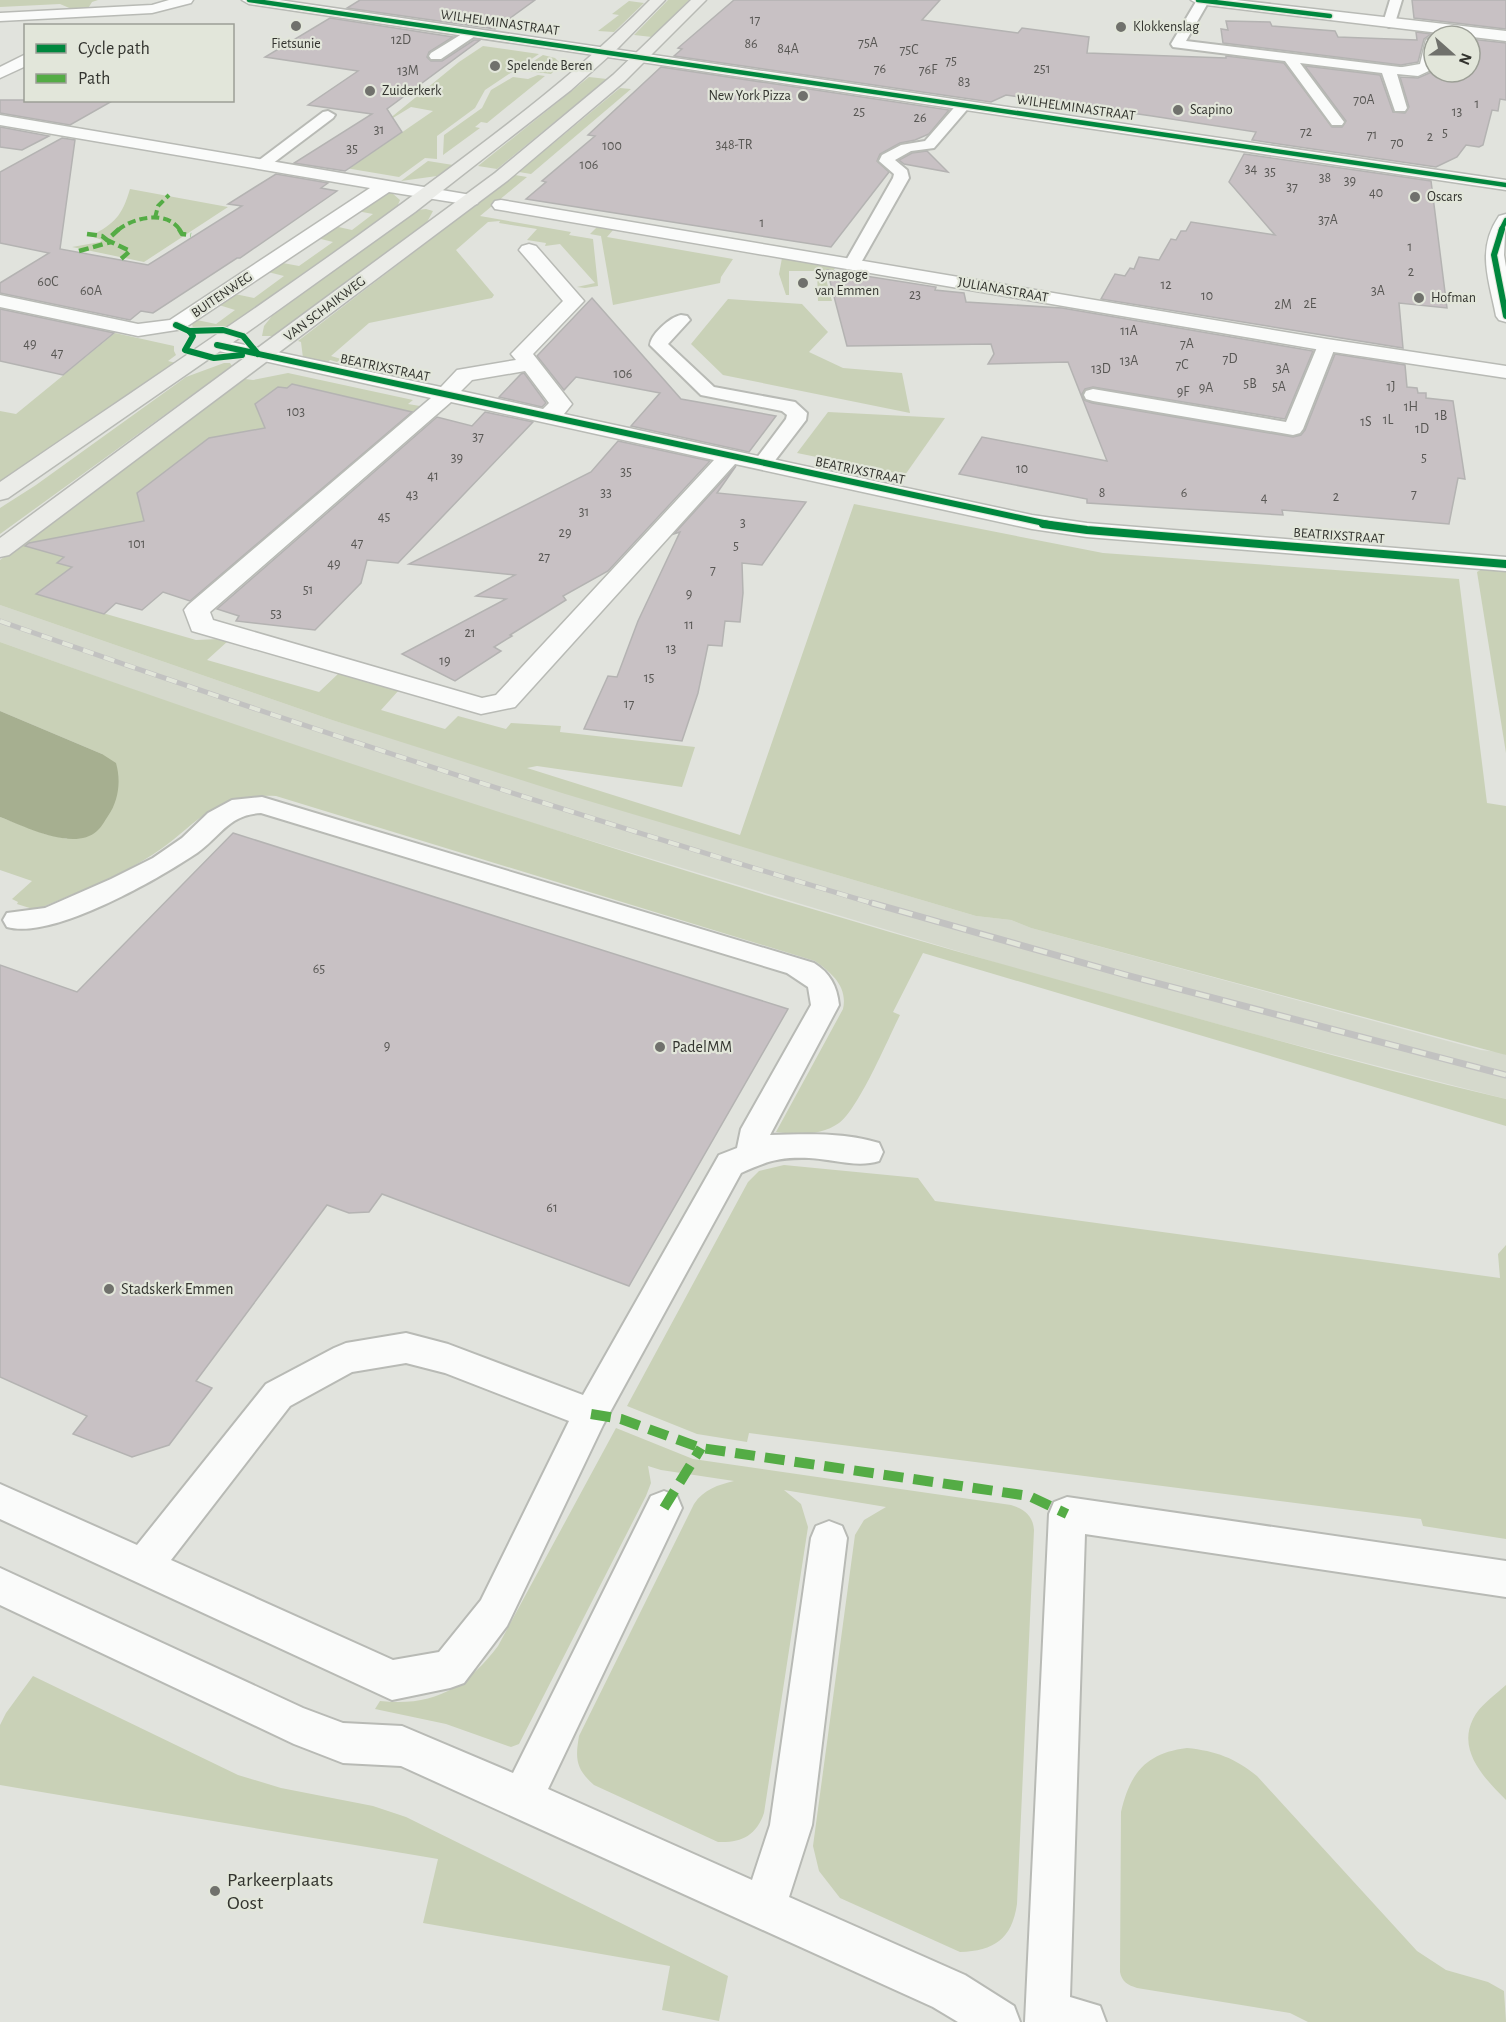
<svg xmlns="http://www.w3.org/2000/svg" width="1506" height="2022" font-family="'Alegreya Sans',sans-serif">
  <rect width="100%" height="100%" fill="#e1e3dd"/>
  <path fill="#d5d9cc" d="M0 605 332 720 837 875 976 916 1011 920 1031 928 1481 1050 1499 1052 1506 1055V1099L1265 1037 1017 969 489 810 226 723 0 642Z"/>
  <g fill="#c9d1b7">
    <path d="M0 0H98L92 2 87 10H74L60 4 0 7Z"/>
    <path d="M668 0H689L652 37 634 35Z"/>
    <path d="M629 1 644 3 614 32 598 31 619 15 612 14Z"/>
    <path d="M483 46 539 54 485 90 475 108 437 136V159L425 158 399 177 304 161 308 158 353 166 433 111 411 107 383 124 459 62Z"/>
    <path d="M543 55 555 58 559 62V66L551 74 520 70Z"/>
    <path d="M538 75 545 76 487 123 481 122 475 127 480 128 443 155 444 135 482 108 491 90 513 77 528 79Z"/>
    <path d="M589 77 607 79 497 169 478 166Z"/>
    <path d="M620 88 631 89 531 174 519 172Z"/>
    <path d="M428 161 453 165 437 176 401 181Z"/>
    <path d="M515 175 527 177 480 216 571 232 569 235 593 239 598 286 585 288 577 287 595 283 560 244 545 246 546 243 527 240 537 229 499 223 500 221 488 222 456 250 494 295 492 298 369 323 331 356 341 359 337 362 330 360 327 363 303 358 301 342 298 341Z"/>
    <path d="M130 189 228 207 144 262 72 247 100 242 102 240 91 236C115 223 122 216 130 189Z"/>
    <path d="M387 193H392L400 200 397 207 226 328 198 330 193 328 192 324 197 320 216 324 235 310 219 305 235 294 254 298 284 276 268 272 283 263 299 266 333 242 317 238 334 226 352 230 373 214 357 211Z"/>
    <path d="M426 209 433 211 426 224 273 336H262L264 326 272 316 418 210Z"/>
    <path d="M597 227 613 230 607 237 733 259 721 277 720 283 613 305 601 236 590 234Z"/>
    <path d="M782 258 836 267 826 279 832 301H818L817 271H789V295H786L779 274Z"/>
    <path d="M728 299 802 304 828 332 809 352 843 368 902 373 910 413 723 375 691 344Z"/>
    <path d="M115 333 174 346V351L176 355 168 361 176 363 0 485V411L16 414Z"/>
    <path d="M224 363H230L232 366 0 534V508L36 485 186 377Z"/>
    <path d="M288 373 413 400 408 404 420 406 402 422H397L399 409 389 406 335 416 325 392 292 384 287 388 278 387 255 404 265 428 145 487 137 493 144 521 55 554 64 557 57 563 72 567 37 594 196 640 219 639 228 641 207 660 319 692 339 673 399 690 381 710 445 729 458 716 506 729 511 723 561 726 560 732 695 747 682 787 537 766 527 768 740 835 854 504 1103 553 1459 579 1487 803 1506 806V1055L1031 928 1011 920 976 916 837 875 562 793 332 720 0 605V560L245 379 253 380Z"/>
    <path d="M828 412 945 418 905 475 797 453Z"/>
    <path d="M1484 568 1506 569V753L1477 572Z"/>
    <path d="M0 642C370 775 744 894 1124 998 1251 1033 1378 1069 1506 1099V1126L923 953 893 1012 900 1015C888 1039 858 1110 839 1123 821 1136 797 1135 776 1132L843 1009C848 987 832 973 815 961L276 796C206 793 197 829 144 860 110 880 72 894 36 910L17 904 18 902 12 899 32 881 0 870V817L45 834 67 839 102 754 0 711Z"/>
    <path d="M784 1165 918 1178 935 1201 1500 1278 1498 1254 1506 1245V1539L1423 1526 1421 1519 749 1433 747 1442 697 1434 627 1406 748 1182 759 1171Z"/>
    <path d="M616 1428 693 1459 1011 1505C1025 1509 1033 1516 1034 1530L1017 1904C1012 1939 994 1951 960 1952L840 1898 819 1871 813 1846 855 1535 864 1520 886 1507 784 1490 801 1504 808 1527 764 1813C756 1836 741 1843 718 1842L594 1785C576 1769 575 1759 579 1736L694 1504C704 1489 718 1485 734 1481L661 1470 648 1466 651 1483 646 1496 519 1744 511 1747 446 1724 375 1709 380 1701C433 1707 466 1688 498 1646Z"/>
    <path d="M33 1676 238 1775 281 1788 373 1806 406 1817 728 1976 719 2021 662 2010 670 1966 423 1923 438 1859 0 1785V1725L6 1713Z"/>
    <path d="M1506 1685V1800C1485 1779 1457 1751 1473 1719 1479 1706 1495 1695 1506 1685Z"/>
    <path d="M1187 1748C1216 1751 1235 1758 1257 1776L1417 1951 1446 1970 1488 1982 1504 1991 1506 2022H1308L1290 2013 1137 1988C1128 1985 1122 1982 1120 1972L1121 1812C1130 1773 1146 1753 1187 1748Z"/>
  </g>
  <path fill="#a6af90" d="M0 711 102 754 116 763C121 780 119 800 108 816 105 820 102 827 97 831 74 852 24 826 0 817Z"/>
  <g fill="#c8c1c4" stroke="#b4b3b2" stroke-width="1.5">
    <path d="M360 0H535L495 29 347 8Z"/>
    <path d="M734 0H940L922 20 1018 33 1022 28 1089 37 1087 53 1226 58V56L1284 63 1332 127H1342L1346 121 1305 66 1380 75 1393 112 1405 113 1409 107 1400 77 1418 78 1434 71 1470 72V39L1506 43V100L1500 99 1498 111 1492 110 1483 145 1479 147 1466 145 1457 157 1436 167 1252 140 1256 132 1152 116 1006 95 991 102 674 56 682 49 678 48Z"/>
    <path d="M1412 0H1506V29L1414 18Z"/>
    <path d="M330 18 453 37 429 52 427 57 431 61H442L474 40H480L387 109 402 132 345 171 294 163 372 114 308 105 358 71 265 57Z"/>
    <path d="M1226 21 1270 22 1272 26 1335 31 1338 37 1417 40 1416 32 1431 34 1424 39 1418 62 1401 65 1223 43 1221 29 1228 30Z"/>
    <path d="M661 67 949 110 929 134 915 140 900 143 880 154 877 161 889 172 831 247 526 199 546 182 542 181 595 136 588 135Z"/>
    <path d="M0 100H114L70 125 0 113Z"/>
    <path d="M0 127 49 136 22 150 0 147Z"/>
    <path d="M62 138 75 140 60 249 148 265 242 206 228 204 276 174 328 183 321 188 337 191 240 258H237L153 313 141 311 130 320 0 293V283L49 253 0 243V172Z"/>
    <path d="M927 151 948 172 904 164 899 160 912 153Z"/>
    <path d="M1244 154 1431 181 1447 308 1399 303 1403 348 1101 299 1115 274 1125 276 1130 268 1134 269 1139 257 1159 260 1171 239 1176 240 1181 231H1186L1191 222 1275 235 1229 182Z"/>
    <path d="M827 270 936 287 935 290 964 293 966 302 1062 308 1313 351 1285 419 1093 387 1085 389 1082 394 1084 400 1092 403 1293 437 1301 435 1305 430 1335 354 1405 365 1407 387 1417 388 1418 393H1426V398L1453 401 1465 479 1458 478 1449 524 1282 510 1283 515 1087 503V499L959 474 982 437 1107 461 1068 362 988 364 994 354 991 344 847 346Z"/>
    <path d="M592 298 681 399 776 416 749 452 631 426 660 393 576 377 564 390 537 356Z"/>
    <path d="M0 309 114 333 63 375 0 361Z"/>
    <path d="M524 373 546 403 542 407 499 397 521 374Z"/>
    <path d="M292 384 412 412 190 601 163 592 142 610 116 603 104 614 36 594 72 567 57 563 64 557 25 546 29 543 144 521 137 493 209 438 265 428 255 404 278 387 287 388Z"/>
    <path d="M485 412 533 422 398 563 367 560 361 583 315 630 236 621 239 616 217 609 437 417 472 426Z"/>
    <path d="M618 441 710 461 608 571 563 596 566 600 510 635 512 636 494 647 501 651 455 681 402 654 506 599 476 596 515 575 409 564 591 472Z"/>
    <path d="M736 466 717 493 806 502 762 565 742 563 743 593 740 622 725 621 722 646 708 645 698 693 682 741 584 729 608 676 617 677 638 621 680 532 674 534Z"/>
    <path d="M233 833 788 1009 629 1286 382 1194 369 1212 349 1213 327 1205 196 1381 212 1388 169 1445 132 1457 73 1434 87 1416 0 1377V965L77 992Z"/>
  </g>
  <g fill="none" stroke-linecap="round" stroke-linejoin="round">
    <g stroke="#b8bab5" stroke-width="4">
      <g id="lane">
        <path d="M1197 0 1209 1 1186 41 1408 68 1410 71 1408 74H1397L1407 108 1405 111H1395L1382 73 1300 63 1344 122 1342 125H1332L1285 61 1173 47 1171 44Z"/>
        <path d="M1390 0H1402L1395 23 1389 27 1383 23Z"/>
        <path d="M470 29 477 33 475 36 441 59H431L429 56 431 53Z"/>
        <path d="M964 101 971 105 934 148 911 151 895 160 907 170 909 178 858 268H846L844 264 893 178 894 174 879 161 882 155 901 145 925 141 959 102Z"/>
        <path d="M328 111 335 115 333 118 268 167H258L255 164 258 161 323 112Z"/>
        <path d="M681 315 687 316 690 320 668 344 714 387 795 402 807 413 806 420 770 467H756L753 463 786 419 787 415 782 411 701 395 650 345C651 334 670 317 681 315Z"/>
        <path d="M1327 340 1333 341 1336 345 1303 429 1300 433 1293 435 1093 401 1086 399 1084 395 1086 391 1093 389 1286 422 1318 345 1321 341Z"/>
        <path d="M262 797 814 963C830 973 837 986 839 1005L770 1135C805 1134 845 1132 879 1143L883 1152 879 1161C857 1168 832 1159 809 1158 779 1157 768 1161 741 1173L603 1425 507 1626 464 1683 450 1688 392 1700 0 1519V1484L137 1545 266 1384 334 1348 346 1343 406 1333 448 1344 583 1395 719 1155 737 1148 741 1129 811 1005 808 987 787 973 261 813C228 815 221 836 197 853 158 879 53 940 7 927L3 920 7 913 45 908 111 879 153 858 182 838 208 813 232 800ZM406 1363 445 1373 569 1421 481 1600 439 1652 393 1660 171 1560 290 1406 352 1372Z"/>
        <path d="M664 1491 677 1496 682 1508 548 1789 752 1880 770 1825 811 1538 816 1526 829 1521 842 1526 847 1538 812 1825 789 1897 965 1975 1014 2006 1020 2022H958L933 2007 401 1766 343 1763 294 1744 0 1605V1568L303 1708 343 1723 402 1726 513 1773 651 1496Z"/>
        <path d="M1067 1497 1506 1561V1597L1085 1534 1070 1997 1100 2006 1106 2022H1025L1049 1514 1054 1502Z"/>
      </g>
    </g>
    <g stroke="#b8bab5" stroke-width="3">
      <g id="street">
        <path d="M169 0H193L191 3 152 13 0 21V13L152 5Z"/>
        <path d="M242 0H279L1506 180V190L249 4Z"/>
        <path d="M1191 0H1236L1506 31V41L1198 4Z"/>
        <path d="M1434 35 1436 36H1434L1433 69 1418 76 1397 74 1395 71 1397 68 1420 64 1426 40Z"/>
        <path d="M26 54V66L0 78V67Z"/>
        <path d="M0 115 471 195 477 196 480 200 477 204 471 205 389 192 183 329 138 336 0 307V295L138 324 170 320 370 188 0 125Z"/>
        <path d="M501 200 1327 339 1506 366V378L1327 351 495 209 492 205 495 201Z"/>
        <path d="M1506 214 1504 255 1506 267V322L1499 320 1496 316C1489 279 1476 250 1499 216Z"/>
        <path d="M529 244 536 246 584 301 533 354 572 404 564 414 1032 515 1087 523 1506 557V571L1087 537 1032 529 735 464 515 707 481 714 192 631 184 610 188 605 431 398 210 349 207 345 210 341 217 339 441 387 457 370 516 360 511 354 515 350 563 301 519 250 522 246ZM525 371 549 403 543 409 461 391 472 380ZM451 402 714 460 496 695 482 698 213 620 210 612Z"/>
      </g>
    </g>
    <g stroke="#b8bab5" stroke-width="3">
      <g id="secondary">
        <path d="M650 0H665L618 48 571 90 415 212 242 336 8 498 0 500V482C143 384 288 289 427 185 505 127 582 69 650 0Z"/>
        <path d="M691 0H706L625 81 507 181 9 555 0 557V538L495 173 613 75Z"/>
      </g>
    </g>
    <use href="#lane" fill="#fafbfa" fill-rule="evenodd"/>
    <use href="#street" fill="#fafbfa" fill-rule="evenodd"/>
    <use href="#secondary" fill="#ebece8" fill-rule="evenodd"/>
    <g stroke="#c2c2c1" stroke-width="5">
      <path id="rail-far1" d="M0 621C290 723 582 818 878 905"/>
    </g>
    <g stroke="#c2c2c1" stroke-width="7">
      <path id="rail" d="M872 903 1126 975 1506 1075"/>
    </g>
    <use href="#rail-far1" stroke="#e2e6da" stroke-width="4" stroke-dasharray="11" stroke-linecap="butt"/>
    <use href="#rail" stroke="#e2e6da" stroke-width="4.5" stroke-dasharray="14" stroke-linecap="butt"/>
    <g stroke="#54ac45" stroke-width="4" stroke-dasharray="8 4" stroke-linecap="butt">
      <path d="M155 218 158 206 169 195"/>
      <path d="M118 230C134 217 167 210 180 230"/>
    </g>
    <g stroke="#54ac45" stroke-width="4.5" stroke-dasharray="10 4.5" stroke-linecap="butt">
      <path d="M119 229 107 240 130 251 121 259"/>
      <path d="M179 229 182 234 191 235"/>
      <path d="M87 234 102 236 107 240"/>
      <path d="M79 251 111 242"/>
    </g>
    <g stroke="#54ac45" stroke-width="10" stroke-dasharray="20 10" stroke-linecap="butt">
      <path d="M591 1414 621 1419 701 1448 1029 1496 1067 1514"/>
      <path d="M664 1508 701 1448"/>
    </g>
    <g stroke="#e2e6da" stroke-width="7">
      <g id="cycleway-far2">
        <path d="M249 0 1506 185"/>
        <path d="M1198 0 1330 16"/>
        <path d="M1501 230 1506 220"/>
      </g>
    </g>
    <g stroke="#e2e6da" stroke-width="8">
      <g id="cycleway-far1">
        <path d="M1502 229 1494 255 1506 316"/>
        <path d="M176 325 189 331 223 330 243 336 258 354"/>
        <path d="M189 331 193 336 185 350 214 358 242 355"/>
        <path d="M217 345 1053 525"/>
      </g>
    </g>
    <g stroke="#e2e6da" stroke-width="10">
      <path id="cycleway" d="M1043 524 1087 530 1506 564"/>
    </g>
    <use href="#cycleway-far2" stroke="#00873e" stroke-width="4.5"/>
    <use href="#cycleway-far1" stroke="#00873e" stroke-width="6"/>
    <use href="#cycleway" stroke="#00873e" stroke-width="8"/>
  </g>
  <g fill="#70716c" stroke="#e2e6da" stroke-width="2">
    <circle cx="296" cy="26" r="6"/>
    <circle cx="1121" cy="27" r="6"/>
    <circle cx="495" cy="66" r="6"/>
    <circle cx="370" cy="91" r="6"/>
    <circle cx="803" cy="96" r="6"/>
    <circle cx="1178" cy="110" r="6"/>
    <circle cx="1415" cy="197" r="6"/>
    <circle cx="803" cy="283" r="6"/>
    <circle cx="1419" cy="298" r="6"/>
    <circle cx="660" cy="1047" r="6"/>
    <circle cx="109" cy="1289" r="6"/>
    <circle cx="215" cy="1891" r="6"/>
  </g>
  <g text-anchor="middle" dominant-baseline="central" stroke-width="4.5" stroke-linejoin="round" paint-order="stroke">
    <g font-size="14" fill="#585754">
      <text x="755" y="20">17</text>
      <text x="401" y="40">12D</text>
      <text x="868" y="43">75A</text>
      <text x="751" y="44">86</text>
      <text x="788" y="49">84A</text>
      <text x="909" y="50">75C</text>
      <text x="951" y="61">75</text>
      <text x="880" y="69">76</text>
      <text x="1042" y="69">251</text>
      <text x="928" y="70">76F</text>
      <text x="408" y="71">13M</text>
      <text x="964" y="82">83</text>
      <text x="1364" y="100">70A</text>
      <text x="1477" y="104">1</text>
      <text x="859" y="112">25</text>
      <text x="1457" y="112">13</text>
      <text x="920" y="118">26</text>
      <text x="379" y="130">31</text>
      <text x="1306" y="132">72</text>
      <text x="1445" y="133">5</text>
      <text x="1372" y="135">71</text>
      <text x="1430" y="137">2</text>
      <text x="1397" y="143">70</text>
      <text x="734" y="145">348-TR</text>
      <text x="612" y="146">100</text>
      <text x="352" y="149">35</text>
      <text x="589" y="165">106</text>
      <text x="1251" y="169">34</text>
      <text x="1270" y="172">35</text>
      <text x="1325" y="178">38</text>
      <text x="1350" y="181">39</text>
      <text x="1292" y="187">37</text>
      <text x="1376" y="193">40</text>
      <text x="1328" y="220">37A</text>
      <text x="762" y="223">1</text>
      <text x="1410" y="247">1</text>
      <text x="1411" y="272">2</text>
      <text x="48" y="282">60C</text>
      <text x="1166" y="285">12</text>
      <text x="91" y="291">60A</text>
      <text x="1378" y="291">3A</text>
      <text x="915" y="295">23</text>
      <text x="1207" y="296">10</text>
      <text x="1310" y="304">2E</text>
      <text x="1283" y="305">2M</text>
      <text x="1129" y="331">11A</text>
      <text x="30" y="344">49</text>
      <text x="1187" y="344">7A</text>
      <text x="57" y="353">47</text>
      <text x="1230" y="359">7D</text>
      <text x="1129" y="361">13A</text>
      <text x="1182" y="365">7C</text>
      <text x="1101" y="369">13D</text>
      <text x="1283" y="369">3A</text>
      <text x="623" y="374">106</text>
      <text x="1250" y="384">5B</text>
      <text x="1279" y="387">5A</text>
      <text x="1391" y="387">1J</text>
      <text x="1206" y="388">9A</text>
      <text x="1183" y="392">9F</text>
      <text x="1411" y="407">1H</text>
      <text x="296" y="412">103</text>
      <text x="1441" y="416">1B</text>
      <text x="1388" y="420">1L</text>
      <text x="1366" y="422">1S</text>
      <text x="1422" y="429">1D</text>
      <text x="478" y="437">37</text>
      <text x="457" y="458">39</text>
      <text x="1424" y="458">5</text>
      <text x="1022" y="469">10</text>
      <text x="626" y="472">35</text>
      <text x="433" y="476">41</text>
      <text x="606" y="493">33</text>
      <text x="1102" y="493">8</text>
      <text x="1184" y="493">6</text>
      <text x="1414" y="494">7</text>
      <text x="412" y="495">43</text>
      <text x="1336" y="497">2</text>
      <text x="1264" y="498">4</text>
      <text x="584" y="512">31</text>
      <text x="384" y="517">45</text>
      <text x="743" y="523">3</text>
      <text x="565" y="533">29</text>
      <text x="357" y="543">47</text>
      <text x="137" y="544">101</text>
      <text x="736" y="546">5</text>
      <text x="544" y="557">27</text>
      <text x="334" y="564">49</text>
      <text x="713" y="570">7</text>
      <text x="308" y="590">51</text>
      <text x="689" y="594">9</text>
      <text x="276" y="614">53</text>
      <text x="689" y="625">11</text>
      <text x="470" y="633">21</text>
      <text x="671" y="649">13</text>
      <text x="445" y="661">19</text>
      <text x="649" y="678">15</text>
      <text x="629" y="704">17</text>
      <text x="319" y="969">65</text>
      <text x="387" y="1046">9</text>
      <text x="552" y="1208">61</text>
    </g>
    <g font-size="14" fill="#33342f" stroke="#e2e6da">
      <text transform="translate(500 23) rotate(8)">WILHELMINASTRAAT</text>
      <text transform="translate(1076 108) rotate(8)">WILHELMINASTRAAT</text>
      <text transform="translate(1003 290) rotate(10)">JULIANASTRAAT</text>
      <text transform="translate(222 295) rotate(-34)">BUITENWEG</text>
      <text transform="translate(325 309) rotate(-37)">VAN SCHAIKWEG</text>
      <text transform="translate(385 368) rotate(12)">BEATRIXSTRAAT</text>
      <text transform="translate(860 471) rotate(12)">BEATRIXSTRAAT</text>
      <text transform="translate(1339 536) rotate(4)">BEATRIXSTRAAT</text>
    </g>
    <g font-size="14" fill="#33342f" stroke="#e2e6da" text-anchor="start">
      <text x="1133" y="27">Klokkenslag</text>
      <text x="296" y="44" text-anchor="middle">Fietsunie</text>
      <text x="507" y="66">Spelende Beren</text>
      <text x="382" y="91">Zuiderkerk</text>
      <text x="791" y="96" text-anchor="end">New York Pizza</text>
      <text x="1190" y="110">Scapino</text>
      <text x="1427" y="197">Oscars</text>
      <text x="815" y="275">Synagoge<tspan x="815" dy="16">van Emmen</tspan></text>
      <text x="1431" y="298">Hofman</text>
    </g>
    <g font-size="16" fill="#33342f" stroke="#e2e6da" text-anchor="start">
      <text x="672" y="1047">PadelMM</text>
      <text x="121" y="1289">Stadskerk Emmen</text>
    </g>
    <g font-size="20" fill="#33342f" stroke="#e2e6da" text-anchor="start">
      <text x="227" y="1880">Parkeerplaats<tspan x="227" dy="23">Oost</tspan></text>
    </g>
  </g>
  <rect x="24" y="24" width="210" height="78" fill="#e2e6da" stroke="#9c9f96" stroke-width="1.5"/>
  <rect x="36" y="44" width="30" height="9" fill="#00873e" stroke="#9c9f96" stroke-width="1.5"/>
  <text x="78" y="54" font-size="18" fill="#33342f">Cycle path</text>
  <rect x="36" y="74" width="30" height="9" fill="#54ac45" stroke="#9c9f96" stroke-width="1.5"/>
  <text x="78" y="84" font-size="18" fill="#33342f">Path</text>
  <g transform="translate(1452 54) rotate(111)"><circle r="28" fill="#e2e6da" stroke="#9c9f96" stroke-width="1.5"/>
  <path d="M0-4.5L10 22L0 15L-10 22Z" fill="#70716c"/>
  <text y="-9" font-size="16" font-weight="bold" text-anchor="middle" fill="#33342f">N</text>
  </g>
</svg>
